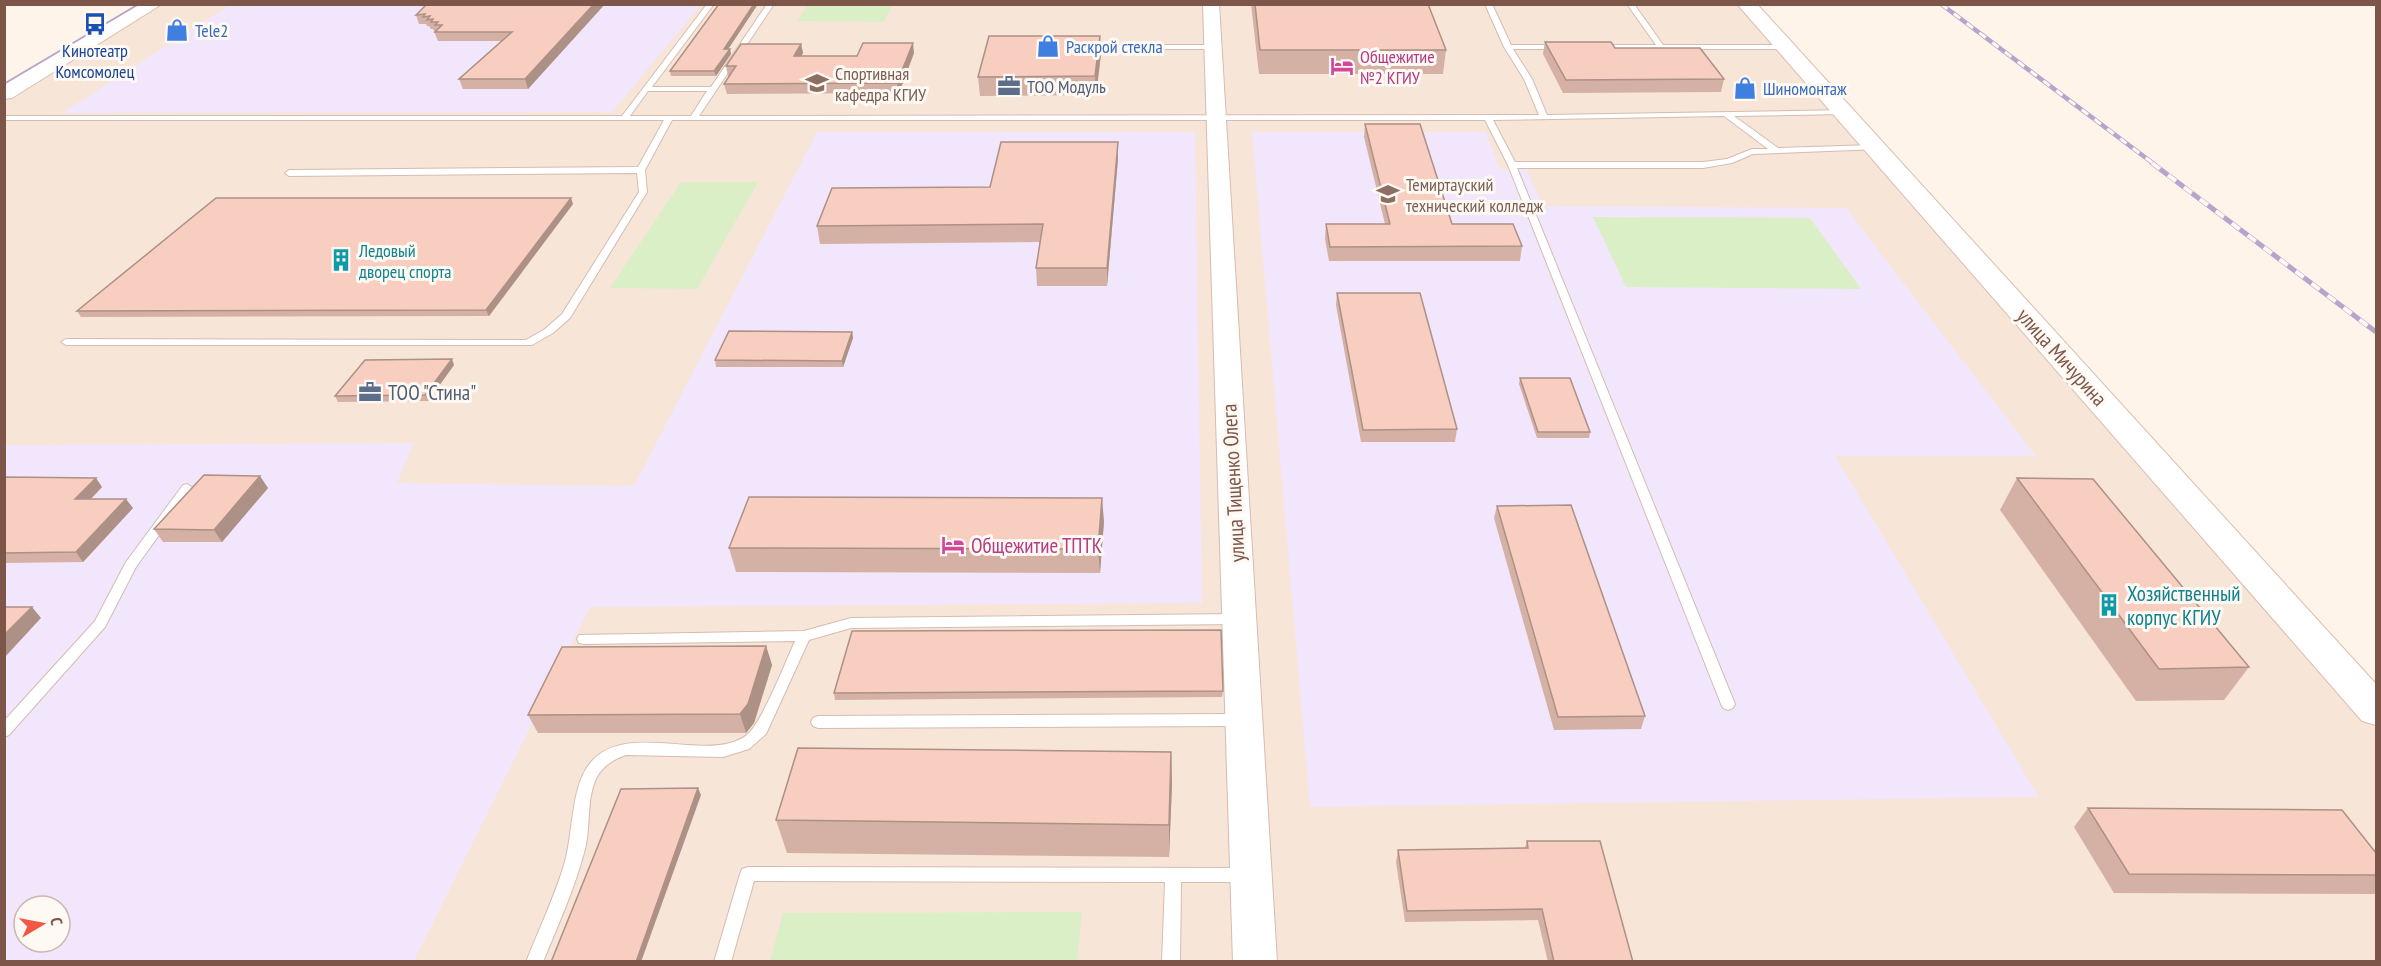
<svg xmlns="http://www.w3.org/2000/svg" width="2381" height="966" font-family="'PT Sans Narrow',sans-serif">
  <rect width="100%" height="100%" fill="#fef4ea"/>
  <path fill="#f7e5d8" fill-rule="evenodd" d="M156 5H1744L2376 712V961L5 962V96ZM24 906H60V942H24Z"/>
  <g fill="#f1e6fb" fill-rule="evenodd">
    <path d="M230 5H701L612 112 62 113Z"/>
    <path d="M817 132H1195L1202 603 590 607 414 961H5L4 445 414 443 397 483 634 486ZM24 906H60V942H24Z"/>
    <path d="M1252 132H1486L1500 169H1526L1543 206 1846 208 2036 456H1835L2039 797 1310 807Z"/>
  </g>
  <g fill="#dbefc6">
    <path d="M808 5V4L892 5 884 22 797 21Z"/>
    <path d="M681 182H758L697 289 610 288Z"/>
    <path d="M1593 217 1810 218 1861 289 1626 287Z"/>
    <path d="M1082 912 1077 961H770L783 913Z"/>
  </g>
  <g fill="none" stroke-linecap="round" stroke-linejoin="round">
    <g stroke="#d5bcb0" stroke-width="2">
      <g id="service">
        <path d="M707 4H714L652 87H711L767 4H774L699 116 1539 115 1524 79 1504 47 1485 4H1492L1511 45H1560L1564 47 1560 49H1513L1532 79 1547 115 1848 110V114H1845L1734 116 1778 148 1875 145 1879 147 1878 149 1753 154 1732 163 1703 168H1517L1735 704 1733 708 1728 710 1723 708 1721 704 1508 165 1485 120H672L645 170 647 192 570 318 553 333 532 345H66L61 342 66 339 526 340 545 329 562 314 639 192 637 173 289 176 285 173 289 170 638 167 664 120H4V116H622ZM648 91H707L691 116H630ZM1724 116 1768 149H1752L1727 159 1703 162H1515L1493 120Z"/>
        <path d="M1627 4H1634L1663 45H1786L1790 47 1786 49H1595L1594 47 1598 45H1656Z"/>
        <path d="M1083 45H1213L1217 47 1213 49H1086L1082 47Z"/>
        <path d="M187 484 193 488 136 567 105 627 9 735 4 737V721L95 621 126 562 183 485Z"/>
        <path d="M1238 614 1243 616 1245 619 1243 622 1238 624 851 628 809 640 766 734 749 749 723 757 626 755C614 759 603 766 597 777 586 798 591 826 585 849 575 888 558 925 543 962H526C539 929 554 898 564 865 574 833 570 784 592 761 629 720 712 765 748 734 762 722 786 661 795 641L584 644 579 643 577 639 579 635 804 631 851 618Z"/>
        <path d="M1240 714 1245 716 1247 720 1245 724 1240 726 818 728 813 726 811 722 813 718 818 716Z"/>
        <path d="M748 867 1246 868 1252 870 1254 875 1252 880 1246 882H1181L1180 962H1162L1165 882 754 881 731 962H714L740 874 742 869Z"/>
      </g>
    </g>
    <g stroke="#d5bcb0" stroke-width="2">
      <path id="tertiary" d="M1203 4H1219L1277 962H1233Z"/>
    </g>
    <g stroke="#dbbdaf" stroke-width="2">
      <g id="secondary">
        <path d="M139 4H162L12 98 4 99V84Z"/>
        <path d="M1737 4H1757L2376 684V725L2362 721Z"/>
      </g>
    </g>
    <use href="#service" fill="#fff" fill-rule="evenodd"/>
    <use href="#tertiary" fill="#fff" fill-rule="evenodd"/>
    <use href="#secondary" fill="#fff" fill-rule="evenodd"/>
    <path stroke="#b5a5cc" stroke-width="1.5" d="M4 84 139 4"/>
    <g stroke="#b5a5cc" stroke-width="4.5">
      <path id="rail-far1" d="M1941 4 2154 164"/>
    </g>
    <g stroke="#b5a5cc" stroke-width="5">
      <path id="rail" d="M2152 163 2376 332"/>
    </g>
    <use href="#rail-far1" stroke="#fff9f3" stroke-width="3" stroke-dasharray="8" stroke-linecap="butt"/>
    <use href="#rail" stroke="#fff9f3" stroke-width="4" stroke-dasharray="10" stroke-linecap="butt"/>
  </g>
  <g fill="#d4b1a4">
    <path d="M427 4H605L528 89H463L459 79 501 41H438L433 29H431L429 26H427L426 24H419L416 15Z"/>
    <path d="M758 4 728 49H730L731 54 716 76H671L670 71Z"/>
    <path d="M1251 4H1428L1446 50 1443 74H1259Z"/>
    <path d="M1545 42 1615 48 1724 79 1721 92 1563 93 1543 54Z"/>
    <path d="M801 44 803 53 801 56H857L914 53 899 93 727 94 724 84 729 76H728L726 66Z"/>
    <path d="M1101 54 1096 95 980 96 978 77Z"/>
    <path d="M1365 124 1452 224 1522 246 1520 261H1329L1325 239 1326 224H1385L1364 137Z"/>
    <path d="M1118 159 1107 286H1037L1036 268 1040 242 820 244 817 226Z"/>
    <path d="M573 204 489 316 81 317 77 311Z"/>
    <path d="M1337 293 1457 429 1455 442H1361L1336 305Z"/>
    <path d="M852 332 853 338 843 367H716L715 360Z"/>
    <path d="M454 365 428 401 338 402 335 396Z"/>
    <path d="M1520 378 1590 432 1589 438H1537L1519 384Z"/>
    <path d="M4 477 102 487 91 499 133 508 83 562 4 563Z"/>
    <path d="M2017 478 2249 667 2224 700 2136 701 2000 510Z"/>
    <path d="M268 488 222 542H163L154 529Z"/>
    <path d="M1497 506 1645 716 1641 729 1554 730 1494 518Z"/>
    <path d="M1104 521 1100 573 736 572 729 548Z"/>
    <path d="M766 646 772 665 754 723 746 733H538L528 715Z"/>
    <path d="M1223 691 1222 697 835 700 834 693Z"/>
    <path d="M1171 752 1172 784 1169 857 787 853 776 820Z"/>
    <path d="M2088 808 2376 853V894L2114 893 2074 827Z"/>
    <path d="M1527 841 1633 962H1548L1538 920 1405 922 1396 862 1398 850 1525 848Z"/>
  </g>
  <g fill="#ad9086">
    <path d="M594 4H605L528 89 525 79Z"/>
    <path d="M754 4H758L725 54 724 49Z"/>
    <path d="M1100 36 1101 54 1096 95 1095 76Z"/>
    <path d="M913 43 914 53 899 93 897 83Z"/>
    <path d="M801 44 803 53 796 66 794 56Z"/>
    <path d="M730 49 731 54 716 76 714 71Z"/>
    <path d="M1118 142V159L1107 286V268Z"/>
    <path d="M571 198 573 204 489 316 486 310Z"/>
    <path d="M852 332 853 338 843 367 842 361Z"/>
    <path d="M452 359 454 365 428 401 425 395Z"/>
    <path d="M260 476 268 488 222 542 214 530Z"/>
    <path d="M96 478 102 487 81 509 75 499Z"/>
    <path d="M1102 498 1104 521 1100 573 1098 549Z"/>
    <path d="M126 499 133 508 83 562 76 552Z"/>
    <path d="M32 607 41 618 4 658V635Z"/>
    <path d="M766 646 772 665 754 723 746 733 740 714Z"/>
    <path d="M1171 752 1172 784 1169 857V825Z"/>
    <path d="M698 788 701 795 641 962H636Z"/>
  </g>
  <g fill="#f7cebf" stroke="#ad9086" stroke-width="1.5">
    <path d="M427 4H594L525 79H459L512 32H435L442 25H435L438 22H431L433 19 427 20 430 16 423 17 425 14 416 15Z"/>
    <path d="M719 4H754L724 49H730L714 71H670Z"/>
    <path d="M1255 4H1428L1446 50H1260Z"/>
    <path d="M989 36H1100L1095 76 978 77Z"/>
    <path d="M1545 42H1611L1615 48H1700L1724 79 1566 80Z"/>
    <path d="M863 43H913L897 83 724 84 736 66H726L741 44H801L794 56H857Z"/>
    <path d="M1365 124H1420L1452 224H1513L1522 246 1330 247 1326 224H1390Z"/>
    <path d="M1001 142H1118L1107 268H1036L1043 224 817 226 832 188 990 187Z"/>
    <path d="M216 198H571L486 310 77 311Z"/>
    <path d="M1337 293H1420L1457 429 1363 430Z"/>
    <path d="M729 331 852 332 842 361 715 360Z"/>
    <path d="M452 359 425 395 335 396 365 360Z"/>
    <path d="M1520 378H1570L1590 432H1538Z"/>
    <path d="M204 475 260 476 214 530 154 529Z"/>
    <path d="M4 477 96 478 75 499H126L76 552 4 553Z"/>
    <path d="M2017 478 2093 479 2249 667 2159 669Z"/>
    <path d="M749 497 1102 498 1098 549 729 548Z"/>
    <path d="M1571 505 1645 716 1558 717 1497 506Z"/>
    <path d="M4 607H32L4 635Z"/>
    <path d="M1221 630 1223 691 834 693 852 631Z"/>
    <path d="M766 646 748 704 740 714 528 715 562 647Z"/>
    <path d="M798 748 1171 752 1169 825 776 820Z"/>
    <path d="M698 788 636 962H551L621 789Z"/>
    <path d="M2088 808 2342 810 2376 853V875L2129 874Z"/>
    <path d="M1527 841H1600L1633 962H1554L1542 909 1407 911 1398 850 1528 848Z"/>
  </g>
  <defs>
    <g id="bus-bare" transform="scale(1.8)"><path d="M-5-6H5V4H4V6H2V4H-2V6H-4V4H-5ZM-3.5-4V0h7V-4ZM-3.5 1.2v1.5H-2V1.2ZM2 1.2v1.5H3.5V1.2Z" fill="#1a4fb4" stroke="#fff9f3" stroke-width="2.5" paint-order="stroke"/></g>
    <g id="shop-bare" transform="scale(1.8)"><path d="M-5-2.5h2.3a2.7 3.5 0 0 1 5.4 0H5L5.5 6h-11ZM-1.5-2.5h3a1.5 2.3 0 0 0-3 0Z" fill="#3f7fe0" stroke="#fff9f3" stroke-width="2.5" paint-order="stroke"/></g>
    <g id="hotel-bare" transform="scale(1.8)"><path d="M-6-4.5h1.5V1H6V5H4.5V3h-9V5H-6ZM-4 0a1.8 1.8 0 1 1 3.6 0ZM.5 0V-2.5h3Q6-2.5 6 0Z" fill="#d1479c" stroke="#fff9f3" stroke-width="2.5" paint-order="stroke"/></g>
    <g id="university-bare" transform="scale(1.8)"><path d="M0-5L7-2L0 1L-7-2ZM-4 1L0 2.5L4 1V4Q0 6-4 4Z" fill="#8d6e63" stroke="#fff9f3" stroke-width="2.5" paint-order="stroke"/></g>
    <g id="office-bare" transform="scale(1.8)"><path d="M-6-3h4V-5.5h4V-3h4V5H-6ZM-1-4.5V-3h2v-1.5ZM-6 0V1H6V0Z" fill="#5c6f8a" stroke="#fff9f3" stroke-width="2.5" paint-order="stroke"/></g>
    <g id="building-bare" transform="scale(1.8)"><path d="M-4-6H4V6H1V3H-1V6H-4ZM-2.5-4.3h1.7v1.8h-1.7ZM.8-4.3h1.7v1.8H.8ZM-2.5-1h1.7V.8h-1.7ZM.8-1h1.7V.8H.8Z" fill="#0f9aa8" stroke="#fff9f3" stroke-width="2.5" paint-order="stroke"/></g>
  </defs>
  <g fill-rule="evenodd">
    <use href="#bus-bare" x="95" y="24"/>
    <use href="#shop-bare" x="177" y="30"/>
    <use href="#shop-bare" x="1048" y="46"/>
    <use href="#hotel-bare" x="1342" y="66"/>
    <use href="#university-bare" x="817" y="83"/>
    <use href="#office-bare" x="1009" y="86"/>
    <use href="#shop-bare" x="1745" y="88"/>
    <use href="#university-bare" x="1388" y="194"/>
    <use href="#building-bare" x="341" y="260"/>
    <use href="#office-bare" x="370" y="392"/>
    <use href="#hotel-bare" x="953" y="545"/>
    <use href="#building-bare" x="2109" y="605"/>
  </g>
  <g text-anchor="middle" dominant-baseline="central" stroke-width="6" stroke-linejoin="round" paint-order="stroke">
    <g font-size="18" fill="#366cbe" stroke="#fff9f3" text-anchor="start">
      <text x="195" y="30">Tele2</text>
      <text x="1066" y="46">Раскрой стекла</text>
      <text x="1763" y="88">Шиномонтаж</text>
    </g>
    <g font-size="18" fill="#164399" stroke="#fff9f3">
      <text x="95" y="50">Кинотеатр<tspan x="95" dy="21">Комсомолец</tspan></text>
    </g>
    <g font-size="18" fill="#b23c85" stroke="#fff9f3" text-anchor="start">
      <text x="1360" y="56">Общежитие<tspan x="1360" dy="21">№2 КГИУ</tspan></text>
    </g>
    <g font-size="18" fill="#785e54" stroke="#fff9f3" text-anchor="start">
      <text x="835" y="73">Спортивная<tspan x="835" dy="21">кафедра КГИУ</tspan></text>
      <text x="1406" y="184">Темиртауский<tspan x="1406" dy="21">технический колледж</tspan></text>
    </g>
    <g font-size="18" fill="#4e5e75" stroke="#fff9f3" text-anchor="start">
      <text x="1027" y="86">ТОО Модуль</text>
    </g>
    <g font-size="18" fill="#0d838f" stroke="#fff9f3" text-anchor="start">
      <text x="359" y="250">Ледовый<tspan x="359" dy="21">дворец спорта</tspan></text>
    </g>
    <g font-size="21" fill="#7d5549" stroke="#fff9f3">
      <text transform="translate(2062 357) rotate(48)">улица Мичурина</text>
      <text transform="translate(1233 483) rotate(-93)">улица Тищенко Олега</text>
    </g>
    <g font-size="21" fill="#4e5e75" stroke="#fff9f3" text-anchor="start">
      <text x="388" y="392">ТОО "Стина"</text>
    </g>
    <g font-size="21" fill="#b23c85" stroke="#fff9f3" text-anchor="start">
      <text x="971" y="545">Общежитие ТПТК</text>
    </g>
    <g font-size="21" fill="#0d838f" stroke="#fff9f3" text-anchor="start">
      <text x="2127" y="593">Хозяйственный<tspan x="2127" dy="24">корпус КГИУ</tspan></text>
    </g>
  </g>
  <rect width="2381" height="966" fill="none" stroke="#7d5549" stroke-width="12"/>
  <g transform="translate(42 924) rotate(80)"><circle r="28" fill="#fff9f3" stroke="#cbb7af" stroke-width="1.5"/>
  <path d="M0-4.5L10 22L0 15L-10 22Z" fill="#f35645"/>
  <text y="-9" font-size="16" font-weight="bold" text-anchor="middle" fill="#7d5549">С</text>
  </g>
</svg>
